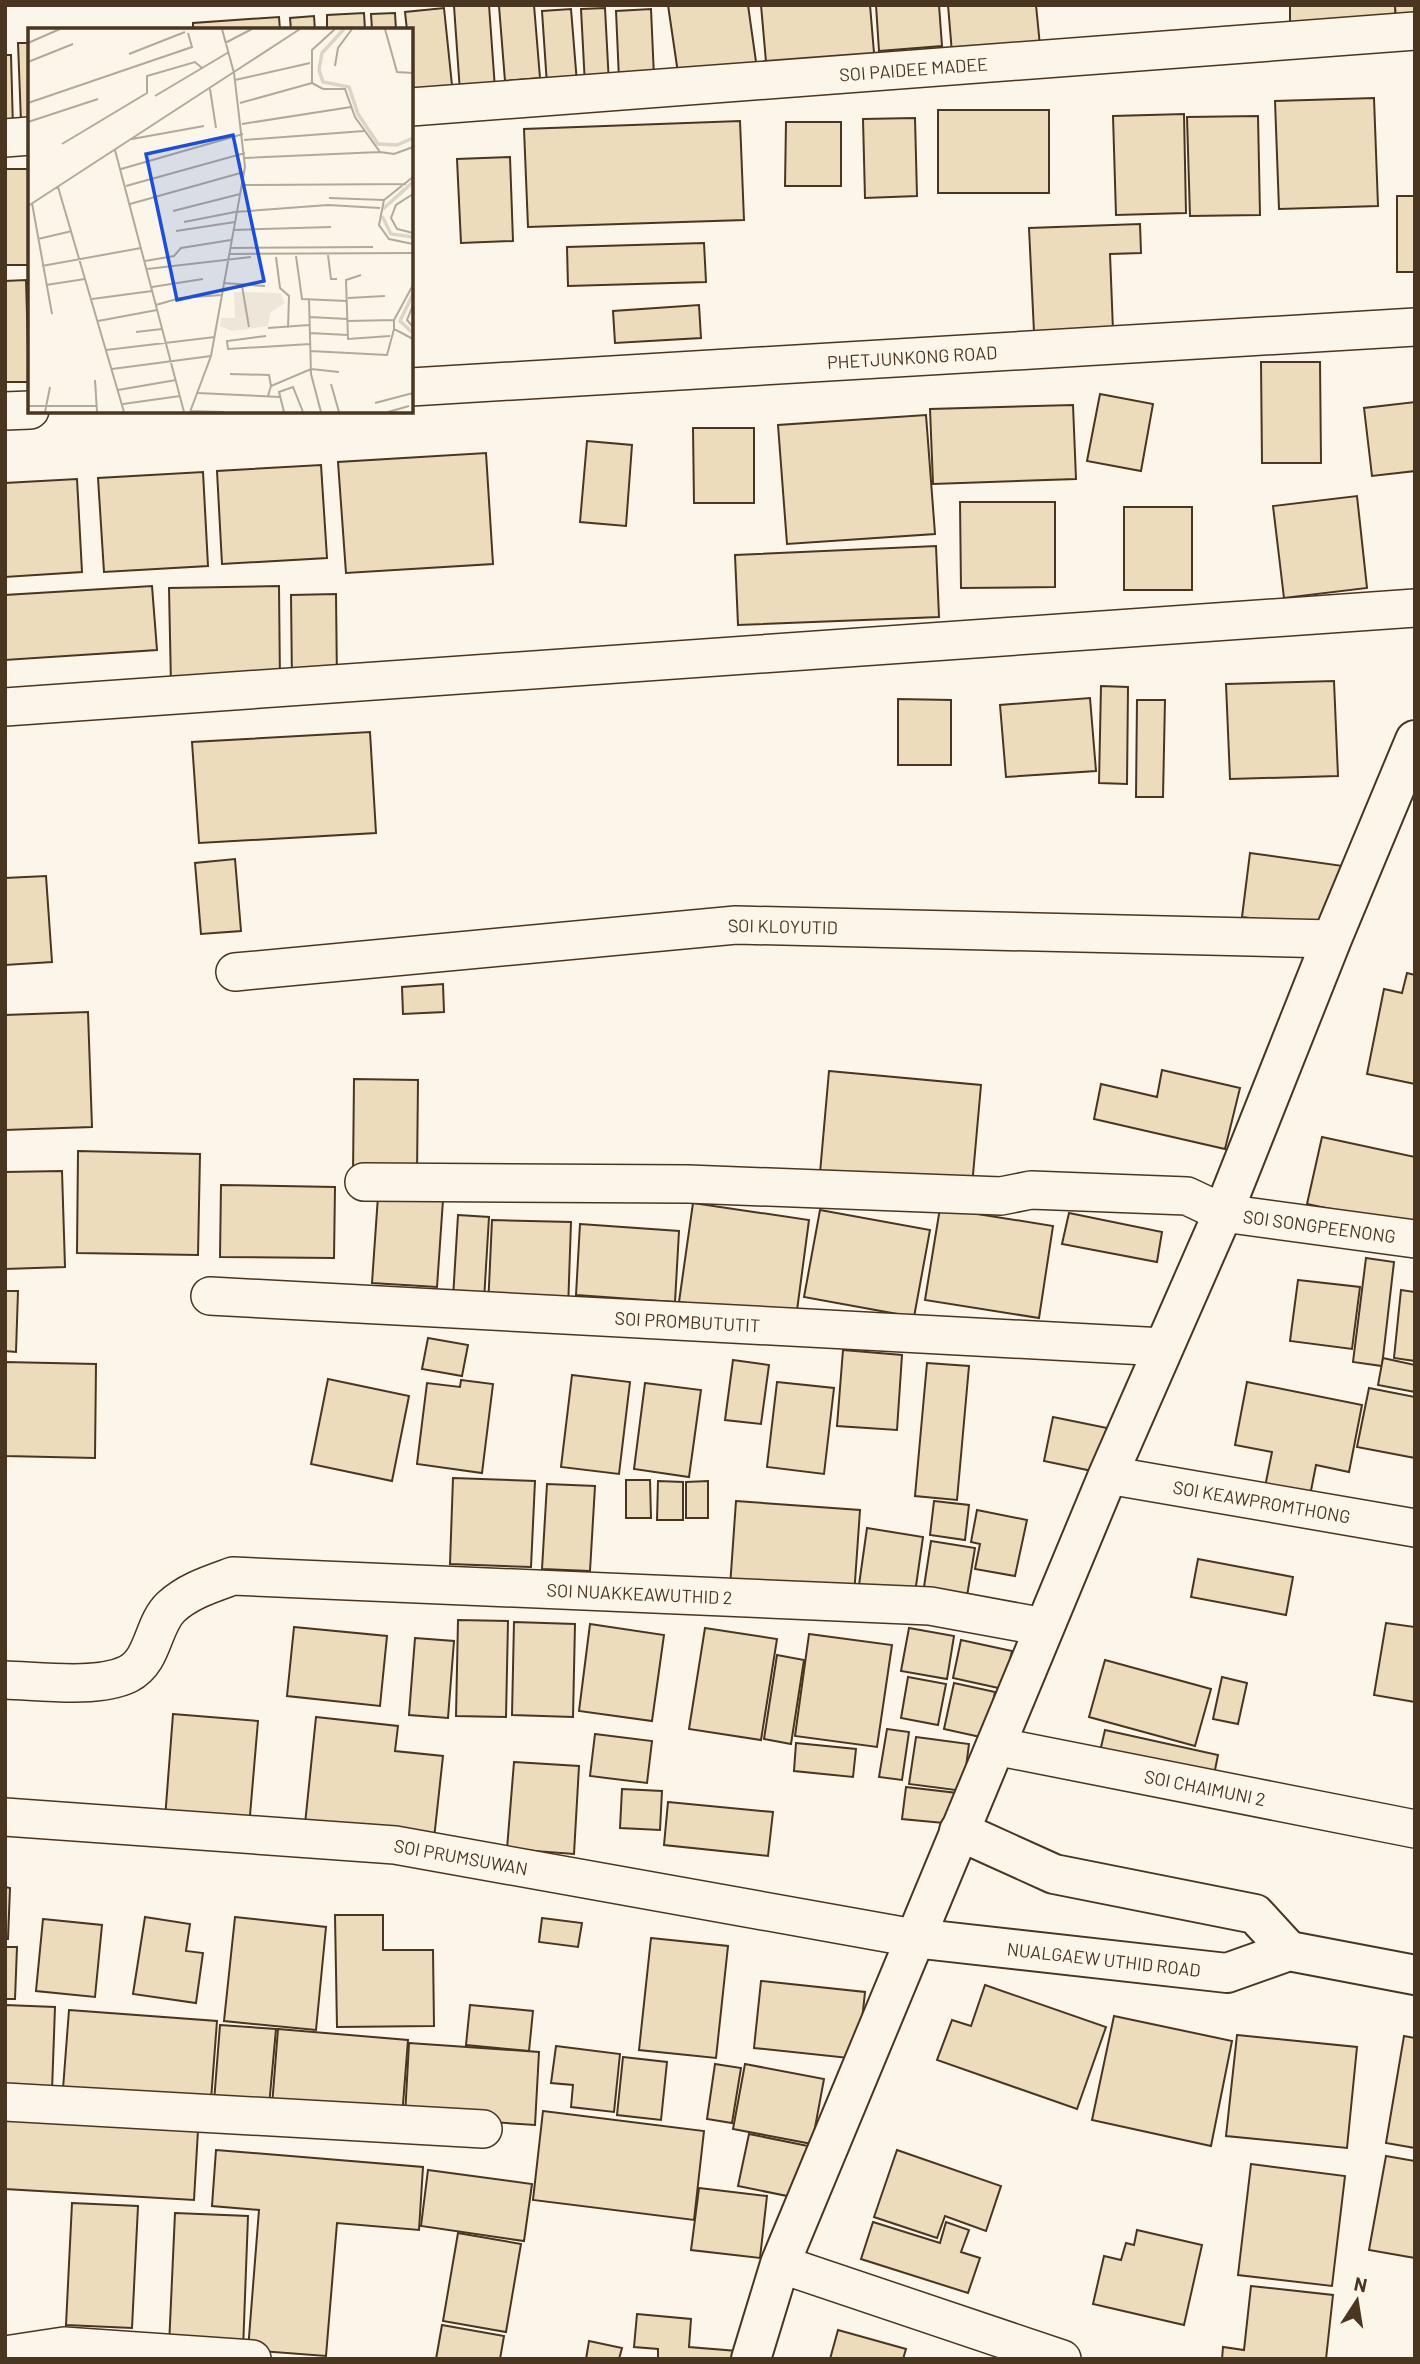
<svg xmlns="http://www.w3.org/2000/svg" width="1420" height="2364" font-family="Barlow,sans-serif">
  <rect width="100%" height="100%" fill="#fbf6e9"/>
  <g fill="#ecdcbc" stroke="#4a3520" stroke-width="2">
    <path d="M489 5 495 89 460 92 454 6Z"/>
    <path d="M534 5 540 78 505 81 499 6Z"/>
    <path d="M668 5H748L757 69 679 80Z"/>
    <path d="M761 5H870L875 65 767 73Z"/>
    <path d="M876 5H939L942 46 879 51Z"/>
    <path d="M948 5H1036L1040 46 952 53Z"/>
    <path d="M1290 5H1395L1396 20 1290 22Z"/>
    <path d="M1395 5H1415V17L1396 20Z"/>
    <path d="M444 8 453 95 414 99 411 30H407L405 12Z"/>
    <path d="M605 8 609 84 585 85 581 9Z"/>
    <path d="M571 9 577 83 547 85 542 11Z"/>
    <path d="M651 9 654 77 619 79 616 11Z"/>
    <path d="M364 13 365 30H327V15Z"/>
    <path d="M395 13 396 30H372L371 14Z"/>
    <path d="M314 16 315 30H291L290 18Z"/>
    <path d="M279 17 280 30H193V23Z"/>
    <path d="M18 43H30V121L21 122Z"/>
    <path d="M5 55H11L13 128H5Z"/>
    <path d="M1374 98 1378 206 1279 209 1275 101Z"/>
    <rect x="938" y="110" width="111" height="83"/>
    <path d="M1184 114 1186 213 1116 215 1113 116Z"/>
    <path d="M1258 116 1260 215 1190 216 1187 117Z"/>
    <path d="M915 118 917 196 865 198 863 119Z"/>
    <path d="M740 121 744 220 528 227 524 129Z"/>
    <path d="M786 122H841V186H785Z"/>
    <path d="M510 157 513 241 461 243 457 159Z"/>
    <rect x="5" y="169" width="25" height="96"/>
    <rect x="1397" y="196" width="18" height="76"/>
    <path d="M1140 224 1141 253 1110 254 1113 330 1034 332 1029 228Z"/>
    <path d="M704 243 706 282 568 286 567 247Z"/>
    <path d="M26 280 29 382H5V281Z"/>
    <path d="M699 305 701 338 615 343 613 311Z"/>
    <path d="M1261 362H1320L1321 463H1262Z"/>
    <path d="M1100 394 1153 404 1141 471 1087 461Z"/>
    <path d="M1415 402V471L1372 476 1364 408Z"/>
    <path d="M1073 405 1076 479 933 484 930 409Z"/>
    <path d="M926 415 935 534 787 544 778 425Z"/>
    <path d="M693 428H754V503H694Z"/>
    <path d="M587 441 632 445 626 526 580 522Z"/>
    <path d="M486 453 493 564 346 573 338 462Z"/>
    <path d="M321 465 327 558 222 564 217 471Z"/>
    <path d="M203 472 208 566 104 572 98 478Z"/>
    <path d="M77 479 82 572 5 577V483Z"/>
    <path d="M1357 496 1367 588 1284 598 1273 506Z"/>
    <path d="M960 502H1055V587L961 588Z"/>
    <rect x="1124" y="507" width="68" height="83"/>
    <path d="M936 546 939 617 738 625 735 555Z"/>
    <path d="M152 586 157 650 5 660V595Z"/>
    <path d="M279 586 280 684 171 685 169 588Z"/>
    <path d="M336 594 337 682 292 683 291 595Z"/>
    <path d="M1334 681 1338 776 1230 779 1226 684Z"/>
    <path d="M1101 686 1128 687 1127 784 1099 783Z"/>
    <path d="M1090 698 1096 771 1006 777 1000 705Z"/>
    <path d="M898 699 951 700V765H898Z"/>
    <path d="M1137 700H1165L1163 797H1136Z"/>
    <path d="M370 732 376 833 199 843 192 742Z"/>
    <path d="M1250 853 1343 866 1335 929 1242 917Z"/>
    <path d="M235 859 241 931 201 934 195 863Z"/>
    <path d="M46 876 52 962 5 965V878Z"/>
    <path d="M1407 973 1415 975V1084L1367 1074 1384 989 1402 993Z"/>
    <path d="M443 984 444 1012 403 1014 402 987Z"/>
    <path d="M88 1012 92 1127 5 1130V1015Z"/>
    <path d="M1162 1070 1240 1088 1225 1149 1094 1119 1101 1084 1157 1097Z"/>
    <path d="M829 1071 981 1085 972 1186 820 1173Z"/>
    <path d="M354 1079 418 1080 417 1175 353 1174Z"/>
    <path d="M1322 1137 1415 1157V1227L1307 1204Z"/>
    <path d="M78 1151 200 1154 198 1255 77 1253Z"/>
    <path d="M62 1171 65 1267 5 1269V1172Z"/>
    <path d="M221 1185 335 1187 334 1258 220 1257Z"/>
    <path d="M378 1196 443 1200 437 1287 372 1283Z"/>
    <path d="M693 1203 809 1220 796 1318 679 1302Z"/>
    <path d="M940 1208 1053 1226 1039 1318 925 1300Z"/>
    <path d="M820 1210 930 1230 914 1317 804 1297Z"/>
    <path d="M1069 1213 1162 1232 1157 1262 1062 1244Z"/>
    <path d="M458 1215 489 1217 484 1300 453 1298Z"/>
    <path d="M492 1220 571 1222 568 1310 488 1308Z"/>
    <path d="M580 1224 679 1231 675 1302 576 1295Z"/>
    <path d="M1366 1258 1394 1262 1382 1366 1353 1362Z"/>
    <path d="M1298 1280 1360 1287 1352 1349 1290 1341Z"/>
    <path d="M1401 1290 1415 1292V1361L1394 1358Z"/>
    <path d="M5 1291H18L16 1352 5 1351Z"/>
    <path d="M428 1338 468 1345 462 1376 422 1369Z"/>
    <path d="M843 1350 902 1355 897 1430 837 1426Z"/>
    <path d="M1383 1358 1415 1365V1392L1378 1385Z"/>
    <path d="M733 1360 769 1365 761 1424 725 1420Z"/>
    <path d="M5 1362 96 1364 95 1458 5 1456Z"/>
    <path d="M927 1363 969 1366 957 1500 915 1496Z"/>
    <path d="M572 1375 630 1382 619 1474 561 1467Z"/>
    <path d="M328 1379 409 1396 392 1481 311 1464Z"/>
    <path d="M461 1380 493 1384 482 1473 417 1464 427 1383 460 1387Z"/>
    <path d="M777 1382 834 1388 824 1474 767 1467Z"/>
    <path d="M1247 1382 1362 1405 1349 1472 1316 1465 1308 1506 1263 1497 1272 1452 1235 1445Z"/>
    <path d="M645 1383 701 1390 689 1477 634 1469Z"/>
    <path d="M1369 1388 1415 1397V1458L1357 1447Z"/>
    <path d="M1053 1417 1107 1428 1097 1472 1044 1461Z"/>
    <path d="M453 1478 535 1481 531 1567 450 1564Z"/>
    <path d="M626 1480H650L651 1518H626Z"/>
    <path d="M658 1481 683 1482V1520H657Z"/>
    <path d="M708 1481V1518H686V1482Z"/>
    <path d="M547 1484 595 1486 590 1571 542 1569Z"/>
    <path d="M736 1501 860 1510 854 1596 730 1587Z"/>
    <path d="M934 1501 969 1505 965 1540 930 1535Z"/>
    <path d="M977 1510 1027 1520 1015 1576 975 1569 980 1544 971 1542Z"/>
    <path d="M867 1528 923 1537 914 1600 858 1592Z"/>
    <path d="M931 1541 975 1548 965 1608 922 1600Z"/>
    <path d="M1198 1559 1293 1577 1286 1615 1191 1597Z"/>
    <path d="M458 1620 508 1621 506 1717 456 1716Z"/>
    <path d="M514 1622 575 1624 573 1717 512 1715Z"/>
    <path d="M1386 1623 1415 1627V1702L1374 1695Z"/>
    <path d="M590 1624 664 1635 652 1721 579 1711Z"/>
    <path d="M294 1627 387 1636 380 1706 287 1696Z"/>
    <path d="M705 1628 777 1639 761 1740 689 1729Z"/>
    <path d="M909 1628 954 1636 947 1679 901 1671Z"/>
    <path d="M809 1634 892 1645 877 1747 795 1736Z"/>
    <path d="M415 1638 454 1641 448 1718 409 1715Z"/>
    <path d="M961 1640 1012 1651 1003 1689 953 1678Z"/>
    <path d="M777 1655 804 1660 791 1744 764 1739Z"/>
    <path d="M1105 1660 1211 1689 1195 1746 1089 1717Z"/>
    <path d="M908 1677 946 1684 938 1725 901 1718Z"/>
    <path d="M1222 1677 1247 1683 1238 1724 1213 1719Z"/>
    <path d="M954 1683 995 1692 985 1738 944 1729Z"/>
    <path d="M173 1714 258 1721 249 1827 165 1819Z"/>
    <path d="M316 1717 398 1726 395 1751 443 1756 433 1848 304 1834Z"/>
    <path d="M887 1729 909 1732 902 1780 879 1777Z"/>
    <path d="M1105 1730 1218 1755 1212 1785 1098 1760Z"/>
    <path d="M595 1734 652 1741 647 1783 590 1776Z"/>
    <path d="M916 1737 969 1744 963 1791 909 1784Z"/>
    <path d="M796 1743 856 1749 853 1777 794 1771Z"/>
    <path d="M514 1762 579 1766 574 1854 507 1849Z"/>
    <path d="M906 1787 957 1793 954 1824 902 1819Z"/>
    <path d="M622 1789 662 1791 660 1830 620 1828Z"/>
    <path d="M668 1802 773 1812 768 1856 664 1845Z"/>
    <path d="M5 1887 10 1888 8 1939H5Z"/>
    <path d="M335 1915H383V1950H433L434 2026 337 2027Z"/>
    <path d="M145 1917 190 1924 186 1951 203 1953 196 2003 133 1994Z"/>
    <path d="M235 1917 326 1927 316 2030 224 2021Z"/>
    <path d="M542 1918 582 1923 578 1947 539 1942Z"/>
    <path d="M43 1919 102 1925 95 1997 36 1991Z"/>
    <path d="M651 1938 728 1946 716 2058 639 2050Z"/>
    <path d="M5 1947H17L15 1999H5Z"/>
    <path d="M761 1981 865 1992 858 2059 754 2048Z"/>
    <path d="M985 1985 1106 2027 1077 2109 937 2060 952 2020 971 2026Z"/>
    <path d="M5 2005 55 2007 52 2091 5 2090Z"/>
    <path d="M470 2005 533 2011 529 2051 466 2045Z"/>
    <path d="M69 2010 217 2021 211 2100 63 2089Z"/>
    <path d="M1114 2016 1232 2041 1211 2146 1092 2120Z"/>
    <path d="M220 2025 276 2029 269 2106 214 2102Z"/>
    <path d="M278 2029 408 2040 402 2117 272 2106Z"/>
    <path d="M1237 2035 1357 2047 1347 2148 1226 2136Z"/>
    <path d="M1404 2036 1415 2038V2148L1386 2143Z"/>
    <path d="M409 2043 539 2052 535 2125 405 2116Z"/>
    <path d="M556 2046 620 2054 614 2112 571 2107 573 2085 551 2083Z"/>
    <path d="M623 2057 667 2062 661 2120 617 2115Z"/>
    <path d="M715 2064 741 2068 732 2123 707 2119Z"/>
    <path d="M745 2064 824 2079 812 2144 733 2129Z"/>
    <path d="M543 2111 704 2131 694 2220 533 2200Z"/>
    <path d="M5 2120 198 2130 194 2200 5 2189Z"/>
    <path d="M749 2134 808 2146 797 2198 738 2186Z"/>
    <path d="M216 2150 423 2167 419 2230 337 2223 326 2356 248 2350 259 2210 212 2206Z"/>
    <path d="M897 2150 1001 2186 986 2231 945 2216 937 2238 874 2217Z"/>
    <path d="M1386 2156 1415 2161V2258L1369 2250Z"/>
    <path d="M1251 2164 1345 2176 1332 2286 1238 2275Z"/>
    <path d="M428 2170 532 2184 524 2241 421 2226Z"/>
    <path d="M699 2188 767 2196 760 2258 691 2250Z"/>
    <path d="M72 2203 138 2206 132 2328 66 2325Z"/>
    <path d="M175 2213 248 2216 243 2350 169 2346Z"/>
    <path d="M873 2222 940 2243 946 2222 969 2230 961 2252 980 2258 968 2293 861 2259Z"/>
    <path d="M1137 2230 1202 2245 1184 2325 1093 2304 1104 2256 1121 2260 1126 2243 1134 2245Z"/>
    <path d="M458 2233 521 2244 506 2332 443 2321Z"/>
    <path d="M1251 2286 1333 2295 1326 2359H1222L1223 2347 1244 2350Z"/>
    <path d="M637 2314 691 2319 689 2347 737 2351 736 2359H658V2349L634 2347Z"/>
    <path d="M442 2325 504 2336 500 2359H436Z"/>
    <path d="M838 2330 906 2349 903 2359H830Z"/>
    <path d="M589 2341 622 2348 619 2359H586Z"/>
  </g>
  <g fill="none" stroke-linecap="round" stroke-linejoin="round">
    <g stroke="#4a3520" stroke-width="40">
      <g id="street">
        <path id="s1" d="M411 107 1415 31"/>
        <path d="M5 138 30 136"/>
        <path id="s2" d="M411 387 1415 327"/>
        <path d="M5 411 30 410"/>
        <path d="M5 707 1415 608"/>
        <path id="s3" d="M235 972 736 925 1332 939"/>
        <path id="s4" d="M364 1182 688 1184 1001 1196 1031 1190 1187 1196 1223 1213 1415 1239"/>
        <path id="s5" d="M210 1296 1164 1347"/>
        <path id="s6" d="M1108 1475 1415 1528"/>
        <path id="s7" d="M5 1680C40 1681 97 1689 128 1674 154 1661 152 1625 171 1607 188 1591 211 1584 233 1576L930 1606 1044 1627"/>
        <path id="s8" d="M995 1746 1415 1829"/>
        <path id="s9" d="M5 1817 395 1845 914 1938"/>
        <path d="M5 2102 483 2129"/>
        <path d="M780 2264 1062 2359"/>
        <path d="M5 2355 64 2346 252 2359"/>
      </g>
    </g>
    <g stroke="#4a3520" stroke-width="42">
      <g id="secondary">
        <path d="M959 1831 1054 1874 1255 1914 1289 1951"/>
        <path id="s10" d="M914 1938 1227 1973 1289 1951 1415 1975"/>
        <path d="M751 2359 780 2264 1108 1475 1223 1213 1332 939 1415 740"/>
      </g>
    </g>
    <use href="#street" stroke="#fbf6e9" stroke-width="37"/>
    <use href="#secondary" stroke="#fbf6e9" stroke-width="38"/>
  </g>
  <g text-anchor="middle" dominant-baseline="central" stroke-width="5" stroke-linejoin="round" paint-order="stroke">
    <g font-size="18" fill="#4a3520" stroke="#fbf6e9">
      <text stroke="none"><textPath href="#s1" startOffset="504">SOI PAIDEE MADEE</textPath></text>
      <text stroke="none"><textPath href="#s2" startOffset="502">PHETJUNKONG ROAD</textPath></text>
      <text stroke="none"><textPath href="#s3" startOffset="550">SOI KLOYUTID</textPath></text>
      <text stroke="none"><textPath href="#s4" startOffset="961">SOI SONGPEENONG</textPath></text>
      <text stroke="none"><textPath href="#s5" startOffset="478">SOI PROMBUTUTIT</textPath></text>
      <text stroke="none"><textPath href="#s6" startOffset="156">SOI KEAWPROMTHONG</textPath></text>
      <text stroke="none"><textPath href="#s7" startOffset="682">SOI NUAKKEAWUTHID 2</textPath></text>
      <text stroke="none"><textPath href="#s8" startOffset="214">SOI CHAIMUNI 2</textPath></text>
      <text stroke="none"><textPath href="#s9" startOffset="458">SOI PRUMSUWAN</textPath></text>
      <text stroke="none"><textPath href="#s10" startOffset="191">NUALGAEW UTHID ROAD</textPath></text>
    </g>
  </g>
  <g transform="translate(28 28)">
    <rect width="385" height="385" fill="#fbf6e9"/>
    <path d="M206 264 252 265 257 275 242 285 240 298 204 303 192 298 193 290H207Z" fill="#ede6d9"/>
    <path fill="none" stroke="#dcd4c6" stroke-width="3.5" d="M316 1 294 25 291 42 295 54 321 59 330 86 350 116 369 117 385 110M355 181 385 154M354 188 363 206 385 209M385 266 372 293 385 305"/>
    <path fill="none" stroke="#b4a999" stroke-width="2" d="M357 1 369 44 385 45M0 15 32 1M197 15 224 1M101 26 157 4M0 34 45 16M307 38 310 20 324 1M207 52 282 35M284 55 295 61H317L327 89 352 124 366 126 385 119M284 55V22L307 1M182 61 188 100M127 68 201 24M0 75 164 19 160 5M212 75 284 55M0 94 70 71M214 96 323 79M104 111 176 98M216 112 336 103M34 116 119 65V48L167 34 174 40M87 122 156 384M217 130 352 124M93 141 215 106M385 149 356 172 351 197 361 211 385 216M214 157 378 156M98 158 217 125M30 159 96 384M385 166 368 177 363 190 369 201 385 205M301 170 356 172M4 175 24 286M102 176 216 144M0 178 272 1M145 183 212 166M156 194 207 184 300 177 352 180M205 202 303 199M148 203 207 194M10 211 44 203M202 220 345 219M201 226 385 225M300 227 303 251H309M268 228 274 271 319 273M248 229 252 260 261 268 260 300M117 233 146 228 153 220 203 212M14 238 113 220M119 241 223 229M333 247 318 252 320 311 362 308M195 255 237 258M18 257 57 251M385 257 366 292V301L385 311M214 258 221 299M124 259 175 251M320 270 357 268M64 271 124 263M281 271 283 346 293 384M128 277 152 270 194 267M385 277 379 292 385 299M281 289 320 291M70 293 129 282M320 293 366 292M240 300 281 297M108 304 134 301M281 305 320 307M238 308 199 313 200 321 282 316M78 322 187 309M282 323 359 327 366 301M84 341 183 328M202 346 241 347 243 358M67 352 69 384M303 356 311 384M90 362 148 352M170 365 252 369M240 368 243 358 283 341 311 344M347 375 385 365M95 376 152 368M0 378H69M163 383 196 384M17 384 22 359M162 384 183 328 217 139 206 45 194 1M256 384 251 364 265 359 275 384M360 384 381 378"/>
    <path fill="#1d4ed8" fill-opacity="0.15" stroke="#1d4ed8" stroke-width="3.5" d="M205 107 236 253 149 272 118 126Z"/>
    <rect width="385" height="385" fill="none" stroke="#4a3520" stroke-width="3.5"/>
  </g>
  <rect width="1420" height="2364" fill="none" stroke="#4a3520" stroke-width="14"/>
  <g transform="translate(1357 2301) rotate(12)" stroke="#fbf6e9" stroke-width="5" paint-order="stroke">
  <path d="M0-5L12 26L0 18L-12 26Z" fill="#4a3520"/>
  <text y="-10" font-size="19" font-weight="bold" text-anchor="middle" fill="#4a3520">N</text>
  </g>
</svg>
